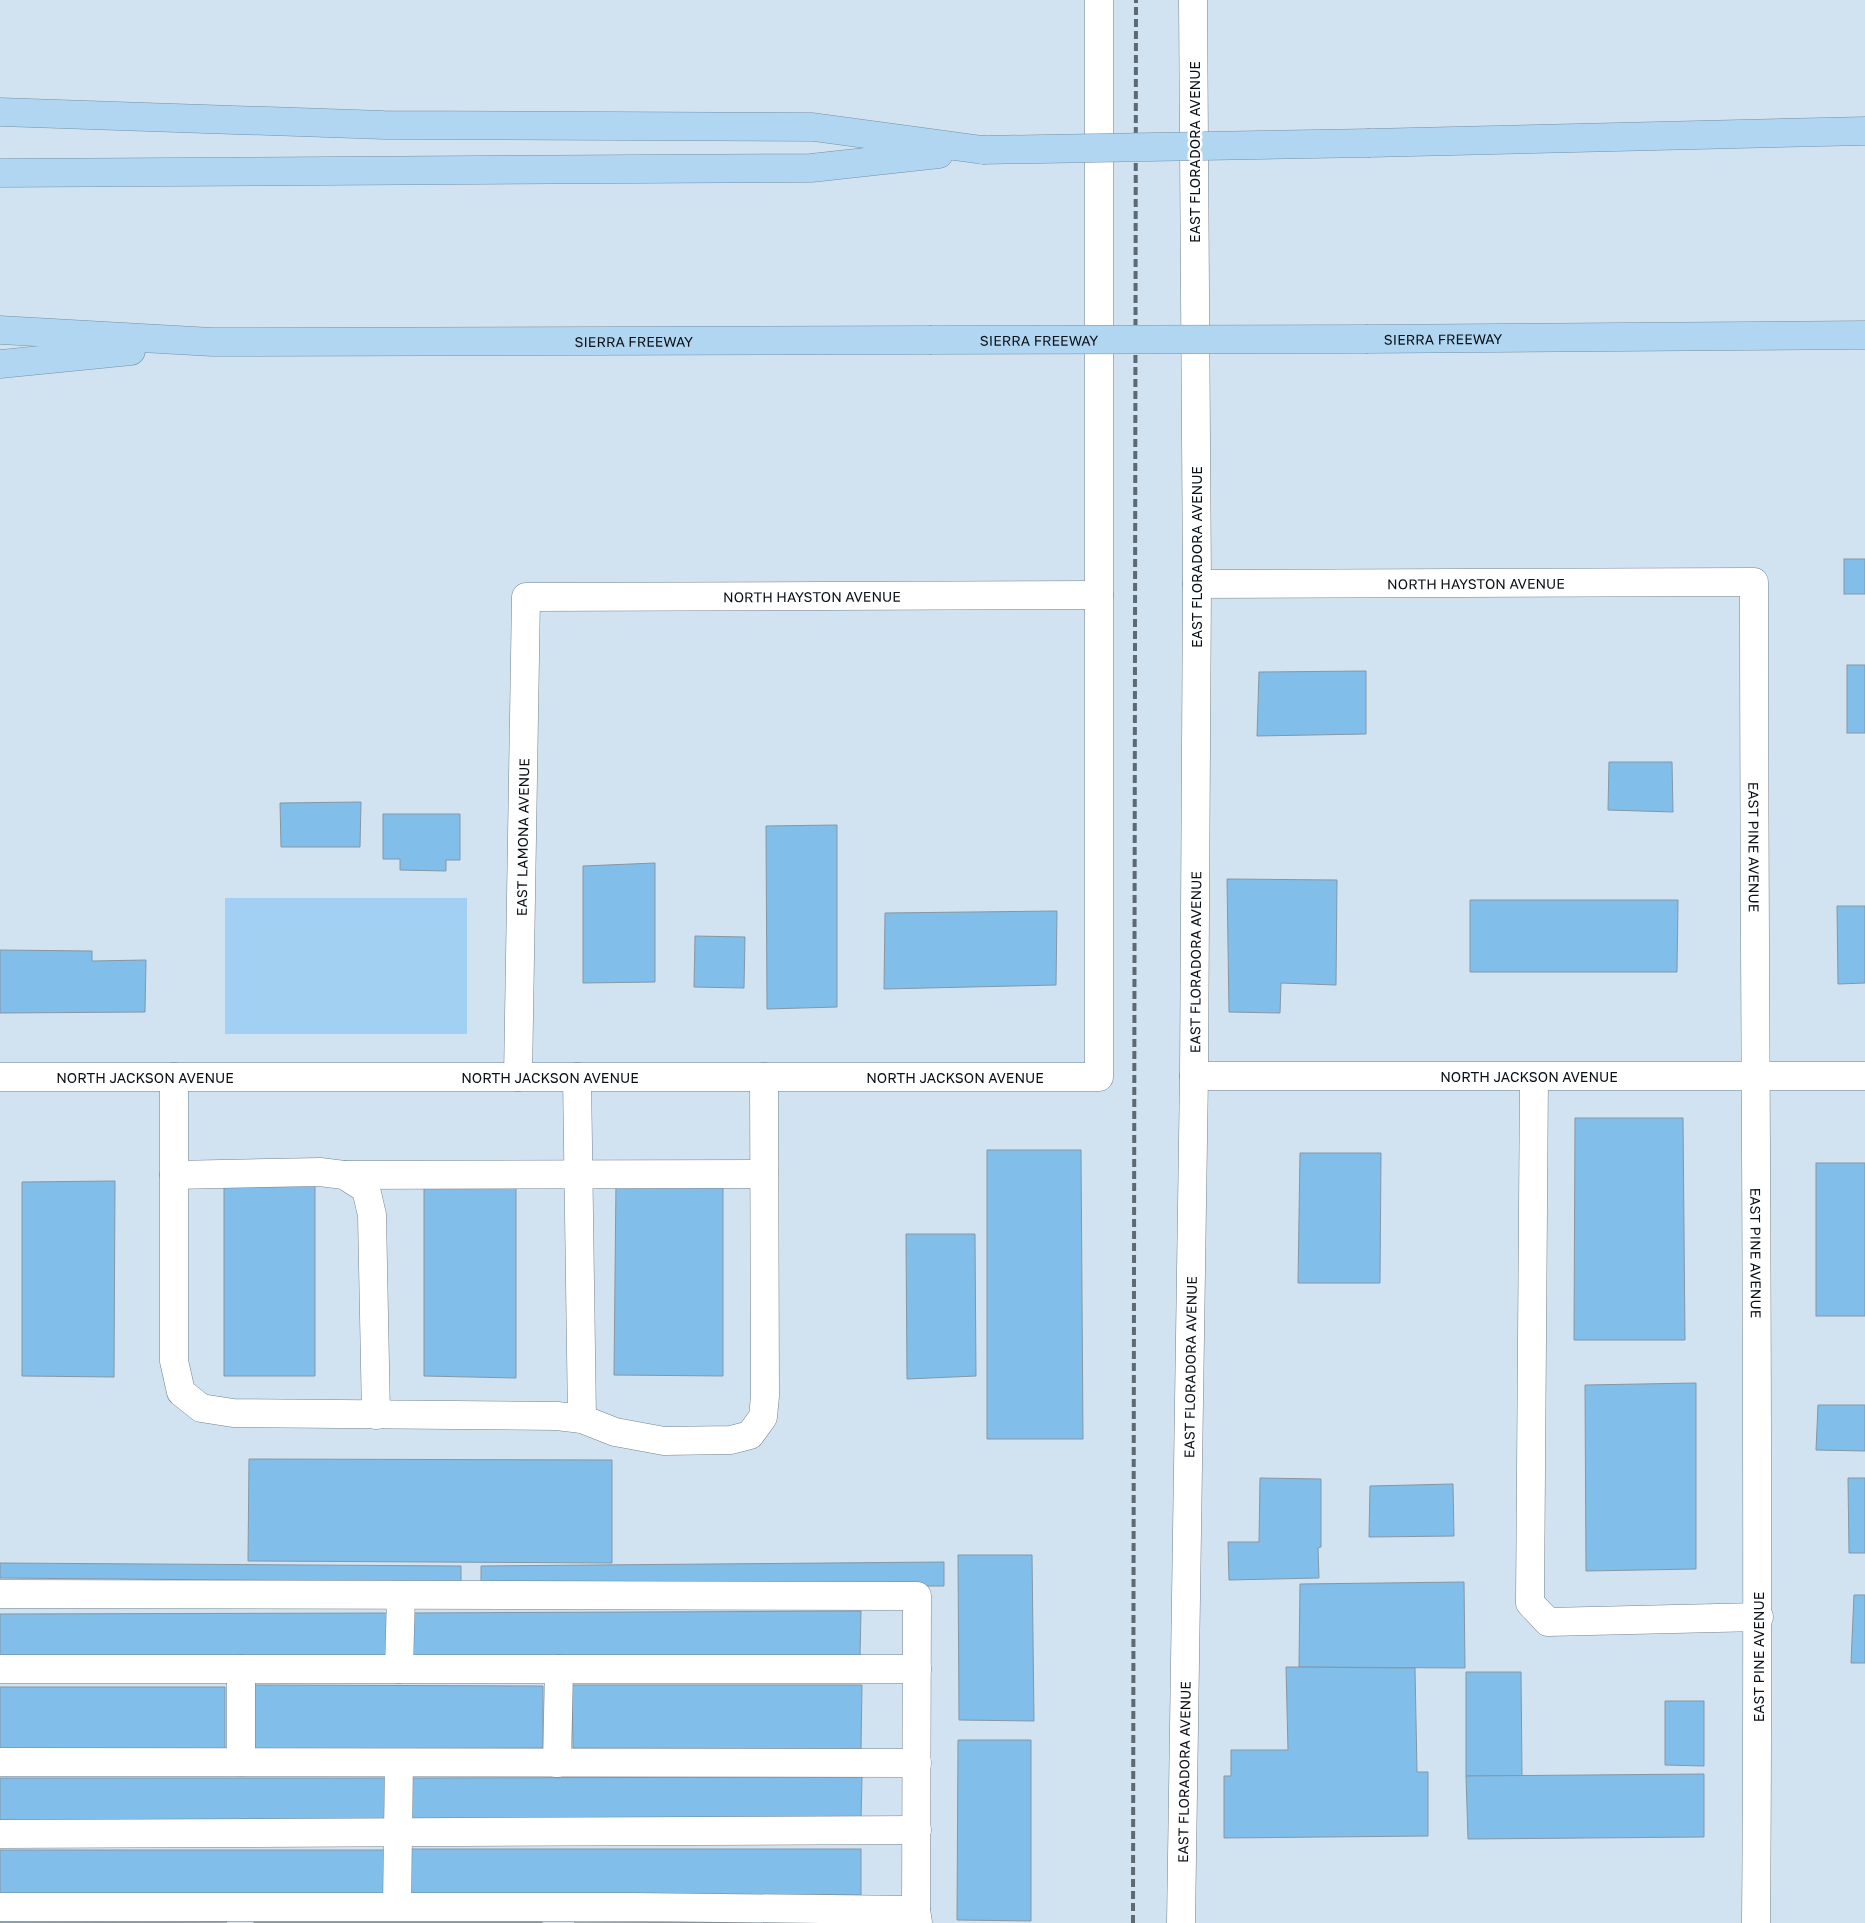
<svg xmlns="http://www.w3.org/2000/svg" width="1865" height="1923" font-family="'Golos Text',sans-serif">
  <rect width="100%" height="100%" fill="#d1e3f1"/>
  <rect fill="#a1d0f2" x="225" y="898" width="242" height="136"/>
  <g fill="#81beea" stroke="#8697a4">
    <rect x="1844" y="559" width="21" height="35"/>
    <rect x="1847" y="665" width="18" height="68"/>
    <path d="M1366 671V734L1257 736 1259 672Z"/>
    <path d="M1609 762H1672L1673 812 1608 810Z"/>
    <path d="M361 802 360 847H281L280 803Z"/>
    <path d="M383 814H460V860H446V871L400 870V859H383Z"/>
    <path d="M837 825V1007L767 1009 766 826Z"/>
    <path d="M655 863V982L583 983V866Z"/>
    <path d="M1227 879 1337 880 1336 985 1281 983 1280 1013 1229 1012Z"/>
    <path d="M1470 900H1678L1677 972H1470Z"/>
    <path d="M1837 906H1865V983L1838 984Z"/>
    <path d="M1057 911 1056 985 884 989 885 913Z"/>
    <path d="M695 936 745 937 744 988 694 987Z"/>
    <path d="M0 950 92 951V961L146 960 145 1012 0 1013Z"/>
    <path d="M1575 1118H1683L1685 1340H1574Z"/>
    <path d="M987 1150H1081L1083 1439H987Z"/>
    <path d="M1300 1153H1381L1380 1283H1298Z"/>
    <rect x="1816" y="1163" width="49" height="153"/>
    <path d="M115 1181 114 1377 22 1376V1182Z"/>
    <path d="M424 1181 516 1182V1378L424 1376Z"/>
    <path d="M616 1181H723V1376L614 1375Z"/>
    <path d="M315 1182V1376H224V1183Z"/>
    <path d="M906 1234H975L976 1376 907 1379Z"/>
    <path d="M1696 1383V1569L1586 1571 1585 1385Z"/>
    <path d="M1818 1405H1865V1451L1816 1450Z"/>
    <path d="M249 1459 612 1460V1563L248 1561Z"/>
    <path d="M1260 1478 1321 1479V1547L1318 1548 1319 1578 1229 1580 1228 1542H1259Z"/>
    <path d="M1848 1478H1865V1553H1849Z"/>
    <path d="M1453 1484 1454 1536 1369 1537 1370 1486Z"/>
    <path d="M958 1555H1032L1034 1721 959 1720Z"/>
    <path d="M944 1562V1586L481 1588V1566Z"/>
    <path d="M0 1563 461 1566V1582L0 1578Z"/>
    <path d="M1464 1582 1465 1668 1299 1667 1300 1584Z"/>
    <path d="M1854 1595H1865V1663H1851Z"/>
    <path d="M861 1611 860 1657H407L409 1613Z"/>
    <path d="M388 1613V1657L0 1659V1614Z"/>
    <path d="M1286 1667 1415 1668 1417 1772H1428V1836L1224 1838V1776H1231V1750H1288Z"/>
    <path d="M1466 1672H1521L1522 1776H1466Z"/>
    <path d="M254 1685 543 1686V1748L254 1749Z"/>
    <path d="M572 1685H862L861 1749 573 1748Z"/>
    <path d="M0 1687H225V1750L0 1751Z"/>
    <path d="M1665 1701H1704V1766L1665 1765Z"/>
    <path d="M958 1740H1031V1921L957 1920Z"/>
    <path d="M1704 1774V1837L1468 1839 1466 1776Z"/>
    <path d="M862 1777 861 1821H407L409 1778Z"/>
    <path d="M0 1778H388V1821L0 1823Z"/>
    <rect x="409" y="1849" width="452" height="46"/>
    <path d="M0 1850H388L387 1894 0 1895Z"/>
    <path d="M0 1922H227L0 1923Z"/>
    <rect x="254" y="1922" width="288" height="1"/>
    <path d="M862 1922V1923H574Z"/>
  </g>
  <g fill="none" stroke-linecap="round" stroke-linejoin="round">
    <g stroke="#738390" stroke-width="29">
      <g id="minor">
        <path id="s1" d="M1197 584 1754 582C1754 1029 1760 1476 1756 1923"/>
        <path id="s2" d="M1194 1076H1865"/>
        <path id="s3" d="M0 1077H1099V0"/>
        <path d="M174 1077V1361L181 1392 201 1408 233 1413 557 1416 582 1419 615 1432 664 1441 731 1440 750 1435 763 1417 765 1396 764 1077"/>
        <path id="s4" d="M518 1077 526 597 1099 595"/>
        <path d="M577 1077 582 1419"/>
        <path d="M1534 1077 1530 1603 1548 1622 1759 1617"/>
        <path d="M174 1175 320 1172 344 1175 366 1189 372 1215 376 1415"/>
        <path d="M344 1175 764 1174"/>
        <path d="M0 1594 917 1596 916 1910 918 1923"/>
        <path d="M0 1669H917"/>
        <path d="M241 1669V1762"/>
        <path d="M399 1669 401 1595"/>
        <path d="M0 1762 917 1763"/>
        <path d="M557 1763 559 1669"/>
        <path d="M0 1834 917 1830"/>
        <path d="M397 1906 399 1763"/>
        <path d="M0 1907H634L916 1910"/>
        <path id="s5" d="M1181 1923 1194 1076 1197 584 1193 0"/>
      </g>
    </g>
    <g stroke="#7691a5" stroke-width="29">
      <g id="highway">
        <path d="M0 112 384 125 813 127 983 150"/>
        <path d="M1370 143 1865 131"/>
        <path d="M0 173 811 168 939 154"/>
        <path id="s6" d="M0 330 212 342 929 340"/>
        <path id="s7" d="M1368 339 1865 335"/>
        <path d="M0 364 131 351"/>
      </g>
    </g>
    <use href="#minor" stroke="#fff" stroke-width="28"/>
    <use href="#highway" stroke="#b0d6f2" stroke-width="28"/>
    <path stroke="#5e6972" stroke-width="4" stroke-dasharray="8 4" stroke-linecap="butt" d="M1133 1923 1136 0"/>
    <g stroke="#7691a5" stroke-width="29" stroke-linecap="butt">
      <g id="highway-bridge">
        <path d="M983 150 1370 143"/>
        <path id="s8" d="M929 340 1368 339"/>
      </g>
    </g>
    <use href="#highway-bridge" stroke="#b0d6f2" stroke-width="28"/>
  </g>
  <g text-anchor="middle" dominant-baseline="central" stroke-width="5" stroke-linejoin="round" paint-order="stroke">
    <g font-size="14" fill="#0a1015" stroke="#fff">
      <text transform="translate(1194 152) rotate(-90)">EAST FLORADORA AVENUE</text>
      <text stroke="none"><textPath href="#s7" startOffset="75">SIERRA FREEWAY</textPath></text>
      <text stroke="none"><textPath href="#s8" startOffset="110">SIERRA FREEWAY</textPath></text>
      <text stroke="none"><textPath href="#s6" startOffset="634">SIERRA FREEWAY</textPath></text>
      <text transform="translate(1196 557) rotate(-90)">EAST FLORADORA AVENUE</text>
      <text stroke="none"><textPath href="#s1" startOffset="279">NORTH HAYSTON AVENUE</textPath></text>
      <text stroke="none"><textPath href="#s4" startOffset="766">NORTH HAYSTON AVENUE</textPath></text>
      <text stroke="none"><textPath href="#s4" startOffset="240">EAST LAMONA AVENUE</textPath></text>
      <text stroke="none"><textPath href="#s1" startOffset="822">EAST PINE AVENUE</textPath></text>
      <text stroke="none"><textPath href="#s5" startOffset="961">EAST FLORADORA AVENUE</textPath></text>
      <text stroke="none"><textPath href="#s3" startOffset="145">NORTH JACKSON AVENUE</textPath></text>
      <text stroke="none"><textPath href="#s3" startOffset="550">NORTH JACKSON AVENUE</textPath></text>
      <text stroke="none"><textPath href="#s3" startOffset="955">NORTH JACKSON AVENUE</textPath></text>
      <text stroke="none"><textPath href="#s2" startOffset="335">NORTH JACKSON AVENUE</textPath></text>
      <text stroke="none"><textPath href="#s1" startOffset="1228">EAST PINE AVENUE</textPath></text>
      <text stroke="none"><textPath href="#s5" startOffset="556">EAST FLORADORA AVENUE</textPath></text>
      <text transform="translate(1758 1657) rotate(-90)">EAST PINE AVENUE</text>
      <text stroke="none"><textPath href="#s5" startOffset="151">EAST FLORADORA AVENUE</textPath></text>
    </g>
  </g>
</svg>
